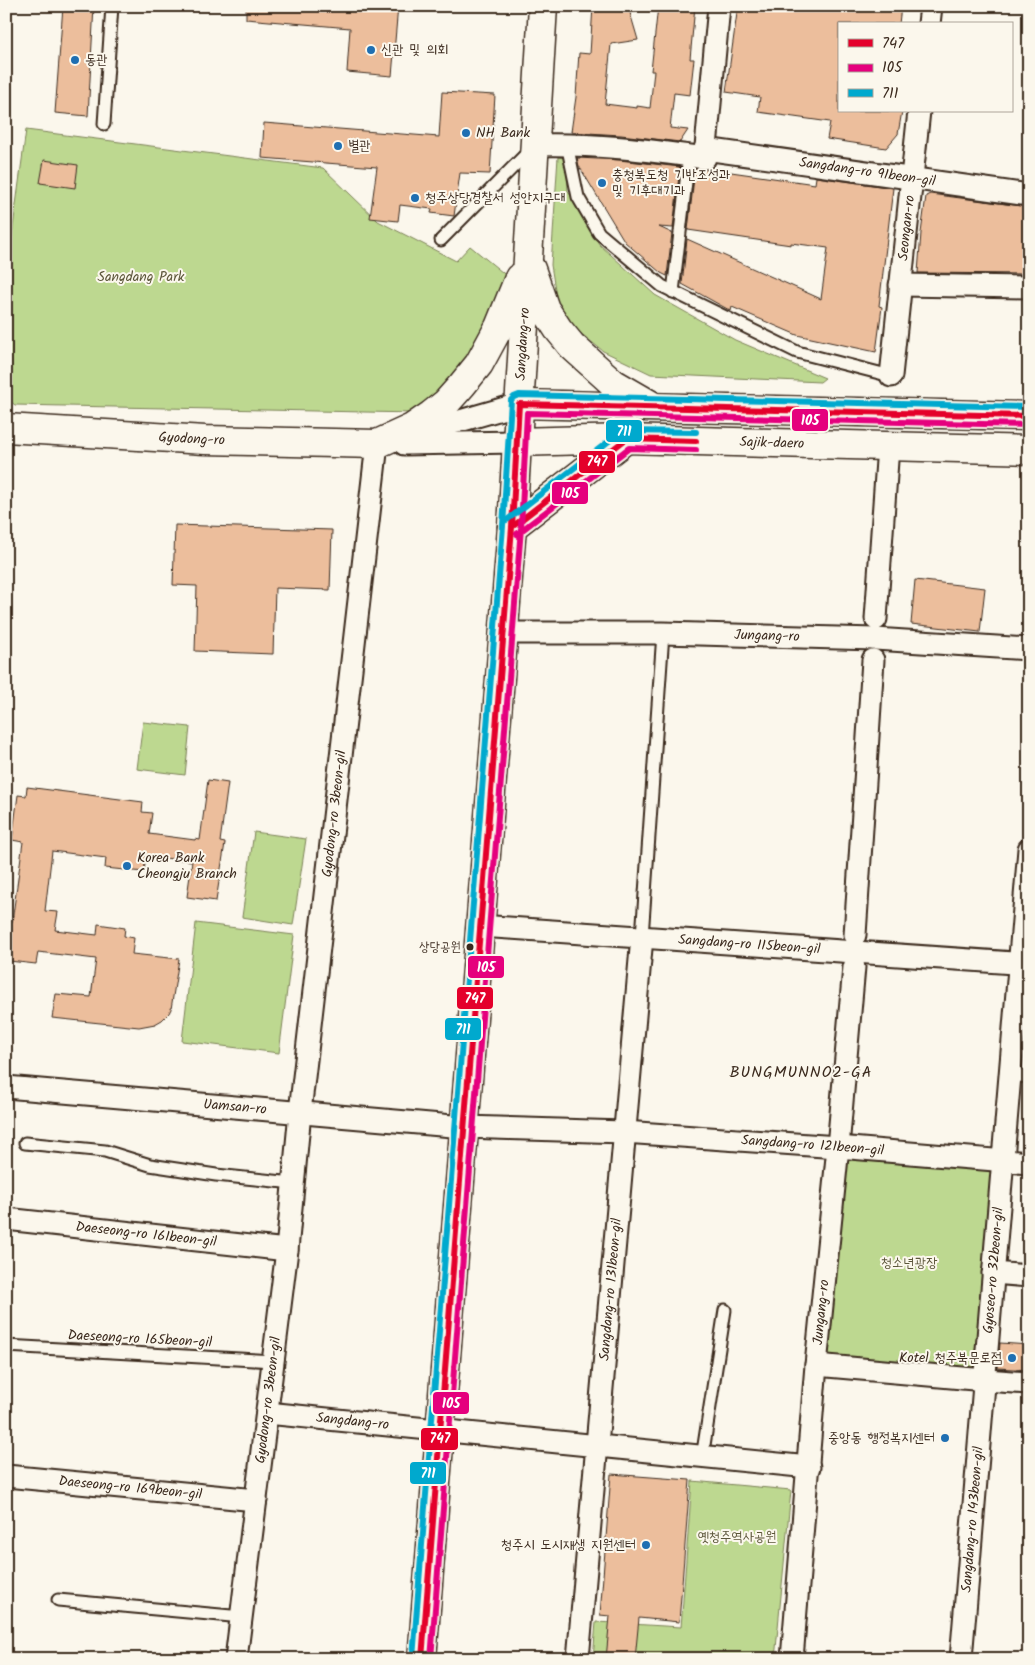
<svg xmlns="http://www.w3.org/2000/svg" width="1035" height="1665" font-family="Kalam,'Poor Story',sans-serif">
  <rect width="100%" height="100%" fill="#fbf7ec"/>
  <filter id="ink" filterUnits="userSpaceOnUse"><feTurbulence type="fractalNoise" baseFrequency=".02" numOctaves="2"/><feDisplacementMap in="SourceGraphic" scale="10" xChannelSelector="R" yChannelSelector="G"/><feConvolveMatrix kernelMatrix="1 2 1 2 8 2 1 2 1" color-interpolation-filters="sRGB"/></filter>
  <g filter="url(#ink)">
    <g fill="#bdd890" stroke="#7c8157">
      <path d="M26 130 323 168 378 221 456 261 470 246 508 277 464 371 415 413 15 405 6 398V280Z"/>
      <path d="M558 157 566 158 568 191 599 244 655 295 735 340 825 378 820 382 651 374 603 351 574 328 557 302 551 265Z"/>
      <path d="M143 722 190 727 185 775 137 769Z"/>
      <path d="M254 832 306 839 293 925 242 917Z"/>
      <path d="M196 923 294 935 279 1053 182 1041Z"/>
      <path d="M851 1157 996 1164 980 1375 838 1361 822 1349 835 1177Z"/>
      <path d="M692 1481 791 1490 775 1659H593L596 1622 681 1627Z"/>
    </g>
    <g fill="#ecbe9c" stroke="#3b2a1e">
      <path d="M63 6H94L88 116 55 113Z"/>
      <path d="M246 6H398L392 76 347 72 350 28 246 19Z"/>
      <path d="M593 6H628L638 40 611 44 605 104 637 108V106L650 108 654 71H651L658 6H695L690 59H694L690 95 674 93 670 128 688 130 680 142 621 135 571 132 576 97 579 53 590 54Z"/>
      <path d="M738 6H901L899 24H839V111H902L898 134 886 148 827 139 830 122 758 112 760 97 726 92Z"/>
      <path d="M442 92 495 95 490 174 460 173 454 216 431 213 432 209 400 205 398 221 370 218 377 167 262 158 264 123 439 137Z"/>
      <path d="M577 158 619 160 680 167 673 228 659 227 672 233 667 276 661 273 625 242 579 166Z"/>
      <path d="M44 160 78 165 75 188 40 183Z"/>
      <path d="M695 169H710L815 184 816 177 893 188 879 306 882 307 876 352 797 335 732 307 731 311 682 284 687 239 821 299 828 248 791 243V245L688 230Z"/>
      <path d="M930 194 1029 207V274L918 273 921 233 926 196Z"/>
      <path d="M175 525 332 530 330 590 275 588 273 654 195 651 197 586 173 585Z"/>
      <path d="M915 580 985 588 980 632 911 624Z"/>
      <path d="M208 780 228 783 220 842 225 843 216 901 187 897 192 861 146 856 144 872 105 868 106 858 52 851 45 911 58 912 55 930 97 935 98 924 125 928 124 936 134 938 132 954 179 959 171 1009 169 1013 162 1020 155 1024 139 1027 52 1018 56 994 91 997 96 959 38 952 36 964 9 961 11 950 6 949V921L12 922 23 842 12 840 18 795 26 796 27 787 143 802 142 812 152 813 149 834 195 840V839L200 840Z"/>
      <path d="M1000 1343 1029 1345V1370L998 1368Z"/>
      <path d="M611 1474 690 1480 679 1622 639 1618 635 1659H606L610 1616 600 1615Z"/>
    </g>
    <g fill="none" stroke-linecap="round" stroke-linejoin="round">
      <g stroke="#3b2a1e" stroke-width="15">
        <g id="lane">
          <path d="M104 124 112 6"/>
          <path d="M567 144 578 197 599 233 662 286 797 352 891 376"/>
          <path d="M441 240 530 150"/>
          <path d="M673 292 689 156"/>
          <path d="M642 937 663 633"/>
          <path d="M1010 1075 1029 1077"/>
          <path d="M25 1143 105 1151 150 1165 216 1175 293 1183"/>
          <path d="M6 1346 273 1361"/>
          <path d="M702 1458 725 1310"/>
          <path d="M58 1600 242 1617"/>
        </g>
      </g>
      <g stroke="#3b2a1e" stroke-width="25">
        <g id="street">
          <path d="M929 24 931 6"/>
          <path d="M534 145C592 143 648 150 705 158L719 6"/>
          <path id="s1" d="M705 149 1029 195"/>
          <path d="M900 285 1029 287"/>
          <path id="s2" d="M891 376 919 111"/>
          <path d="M411 435 519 404"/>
          <path d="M404 444 516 442"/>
          <path d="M876 619 888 446"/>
          <path id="s3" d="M503 633H663L875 639 1029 649"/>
          <path id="s4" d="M480 926 1029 964"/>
          <path d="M855 935 873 660"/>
          <path id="s5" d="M6 1087 464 1127 624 1132 838 1147 1029 1163"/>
          <path id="s6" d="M6 1219 287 1250"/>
          <path d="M993 1273 1029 1276"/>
          <path d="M816 1365 985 1380 1029 1383"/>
          <path id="s7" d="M267 1413 809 1467"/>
          <path id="s8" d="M6 1476 256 1500"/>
          <path id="s9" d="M236 1659 287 1250 300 1112 377 444"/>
          <path id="s10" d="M578 1659 642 937"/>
          <path id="s11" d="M792 1659 816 1365 838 1147 854 967"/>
          <path id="s12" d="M961 1659 1029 849"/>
        </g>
      </g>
      <g stroke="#3b2a1e" stroke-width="31">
        <g id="secondary">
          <path d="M531 269 545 309 558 329 572 346 613 383 651 405"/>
          <path d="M519 404 1029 416"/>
          <path id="s13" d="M6 428 205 440 377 444 412 428 431 415 446 403 462 385 479 364 499 327 519 278"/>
          <path id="s14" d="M516 442 626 439 1029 450"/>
          <path d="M512 527 626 439"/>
          <path id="s15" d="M422 1659 512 527 543 6"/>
        </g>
      </g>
      <use href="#lane" stroke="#fbf7ec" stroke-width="11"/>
      <use href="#street" stroke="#fbf7ec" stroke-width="21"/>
      <use href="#secondary" stroke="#fbf7ec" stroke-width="28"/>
      <g stroke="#fbf7ec" stroke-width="10">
        <g id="bus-1">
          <path d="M512 527 626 439 696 441"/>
          <path d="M422 1659 512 527 519 404 1029 416"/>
        </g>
      </g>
      <g stroke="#fbf7ec" stroke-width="10">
        <g id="bus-2">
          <path d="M517 534 629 448 696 450"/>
          <path d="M431 1659 521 528 527 413 1029 425"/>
        </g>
      </g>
      <g stroke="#fbf7ec" stroke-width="10">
        <g id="bus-3">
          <path d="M507 520 622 431 696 432"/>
          <path d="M413 1658 503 526 511 400 514 397 519 395 1029 407"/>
        </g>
      </g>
      <use href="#bus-1" stroke="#e4002b" stroke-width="6"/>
      <use href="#bus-2" stroke="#e5007d" stroke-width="6"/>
      <use href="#bus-3" stroke="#00a9ce" stroke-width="6"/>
    </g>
  </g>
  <g fill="#1f6fb2" stroke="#fbf7ec" stroke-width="2">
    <circle cx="371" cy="50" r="5"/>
    <circle cx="75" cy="60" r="5"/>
    <circle cx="466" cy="133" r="5"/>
    <circle cx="338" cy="146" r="5"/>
    <circle cx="602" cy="183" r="5"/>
    <circle cx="415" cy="198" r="5"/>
    <circle cx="127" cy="866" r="5"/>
    <circle cx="1012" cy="1358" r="5"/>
    <circle cx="945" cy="1438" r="5"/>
    <circle cx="646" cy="1545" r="5"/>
  </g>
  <circle fill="#3b2a1e" stroke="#fbf7ec" stroke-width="2" cx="470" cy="947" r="4.5"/>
  <g text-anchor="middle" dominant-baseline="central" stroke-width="4" stroke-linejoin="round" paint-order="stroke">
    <g font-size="13" fill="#3b2a1e" stroke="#fbf7ec" text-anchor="end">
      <text x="461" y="947">상당공원</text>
    </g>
    <g font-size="14" fill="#3b2a1e" stroke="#fbf7ec" text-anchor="start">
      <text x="381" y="50">신관 및 의회</text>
      <text x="85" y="60">동관</text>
      <text x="476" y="133">NH Bank</text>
      <text x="348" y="146">별관</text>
      <text x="612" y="175">충청북도청 기반조성과<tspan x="612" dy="16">및 기후대기과</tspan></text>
      <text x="425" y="198">청주상당경찰서 성안지구대</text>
      <text x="137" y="858">Korea Bank<tspan x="137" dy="16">Cheongju Branch</tspan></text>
      <text x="1002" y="1358" text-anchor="end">Kotel 청주북문로점</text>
      <text x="935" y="1438" text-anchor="end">중앙동 행정복지센터</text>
      <text x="636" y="1545" text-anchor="end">청주시 도시재생 지원센터</text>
    </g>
    <g font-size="14" fill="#3b2a1e" stroke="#fbf7ec">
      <text stroke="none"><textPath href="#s1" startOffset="164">Sangdang-ro 91beon-gil</textPath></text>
      <text stroke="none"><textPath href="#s2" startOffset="149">Seongan-ro</textPath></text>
      <text stroke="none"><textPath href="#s15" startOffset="1319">Sangdang-ro</textPath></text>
      <text stroke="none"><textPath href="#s13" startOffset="186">Gyodong-ro</textPath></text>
      <text stroke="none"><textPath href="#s14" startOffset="256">Sajik-daero</textPath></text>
      <text stroke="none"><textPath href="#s3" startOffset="264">Jungang-ro</textPath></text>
      <text stroke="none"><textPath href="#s9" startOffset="851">Gyodong-ro 3beon-gil</textPath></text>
      <text stroke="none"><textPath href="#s4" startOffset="270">Sangdang-ro 115beon-gil</textPath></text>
      <text stroke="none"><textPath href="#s5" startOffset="230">Uamsan-ro</textPath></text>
      <text stroke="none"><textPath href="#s5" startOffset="809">Sangdang-ro 121beon-gil</textPath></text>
      <text stroke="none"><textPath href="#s6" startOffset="141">Daeseong-ro 161beon-gil</textPath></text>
      <text stroke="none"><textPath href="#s12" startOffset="390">Gyoseo-ro 32beon-gil</textPath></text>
      <text stroke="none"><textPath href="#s10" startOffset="371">Sangdang-ro 131beon-gil</textPath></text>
      <text stroke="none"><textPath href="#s11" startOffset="348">Jungang-ro</textPath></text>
      <text transform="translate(140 1339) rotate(3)">Daeseong-ro 165beon-gil</text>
      <text stroke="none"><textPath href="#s9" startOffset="261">Gyodong-ro 3beon-gil</textPath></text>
      <text stroke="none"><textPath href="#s7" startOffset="86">Sangdang-ro</textPath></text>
      <text stroke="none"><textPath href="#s8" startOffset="125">Daeseong-ro 169beon-gil</textPath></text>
      <text stroke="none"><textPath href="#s12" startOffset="140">Sangdang-ro 143beon-gil</textPath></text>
    </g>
    <g font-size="14" fill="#5c563a" stroke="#fbf7ec">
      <text x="141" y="277">Sangdang Park</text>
      <text x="909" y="1263">청소년광장</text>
      <text x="737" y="1537">옛청주역사공원</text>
    </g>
    <g font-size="16" letter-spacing="1" fill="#3b2a1e" stroke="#fbf7ec">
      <text x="801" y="1072">BUNGMUNNO2-GA</text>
    </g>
  </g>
  <g stroke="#fbf7ec" stroke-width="2">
    <rect x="791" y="408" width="38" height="24" rx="5" fill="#e5007d"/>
    <rect x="605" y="419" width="38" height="24" rx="5" fill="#00a9ce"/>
    <rect x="578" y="450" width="38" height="24" rx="5" fill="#e4002b"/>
    <rect x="551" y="481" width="38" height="24" rx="5" fill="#e5007d"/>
    <rect x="467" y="955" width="38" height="24" rx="5" fill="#e5007d"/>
    <rect x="456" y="986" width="38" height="24" rx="5" fill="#e4002b"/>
    <rect x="444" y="1017" width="38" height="24" rx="5" fill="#00a9ce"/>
    <rect x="432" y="1391" width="38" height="24" rx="5" fill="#e5007d"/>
    <rect x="420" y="1427" width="39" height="24" rx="5" fill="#e4002b"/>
    <rect x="409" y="1461" width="38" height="24" rx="5" fill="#00a9ce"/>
  </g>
  <g font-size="14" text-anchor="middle" font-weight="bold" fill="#fff">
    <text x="810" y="425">105</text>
    <text x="624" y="436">711</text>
    <text x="597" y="466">747</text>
    <text x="570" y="498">105</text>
    <text x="486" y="972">105</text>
    <text x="475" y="1003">747</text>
    <text x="463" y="1034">711</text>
    <text x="451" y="1408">105</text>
    <text x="440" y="1443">747</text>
    <text x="428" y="1478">711</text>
  </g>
  <rect width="1035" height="1665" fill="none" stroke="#fbf7ec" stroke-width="25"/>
  <rect x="12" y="12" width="1010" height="1640" fill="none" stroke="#3b2a1e" stroke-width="2" filter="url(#ink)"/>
  <rect x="838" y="22" width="175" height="90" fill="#fbf7ec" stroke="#aea59a"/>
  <rect x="848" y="39" width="25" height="8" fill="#e4002b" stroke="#aea59a"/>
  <text x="882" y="48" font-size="15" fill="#3b2a1e">747</text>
  <rect x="848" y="64" width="25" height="8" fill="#e5007d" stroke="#aea59a"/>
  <text x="882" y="72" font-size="15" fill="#3b2a1e">105</text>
  <rect x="848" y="89" width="25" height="8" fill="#00a9ce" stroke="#aea59a"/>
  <text x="882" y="98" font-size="15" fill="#3b2a1e">711</text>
</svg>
